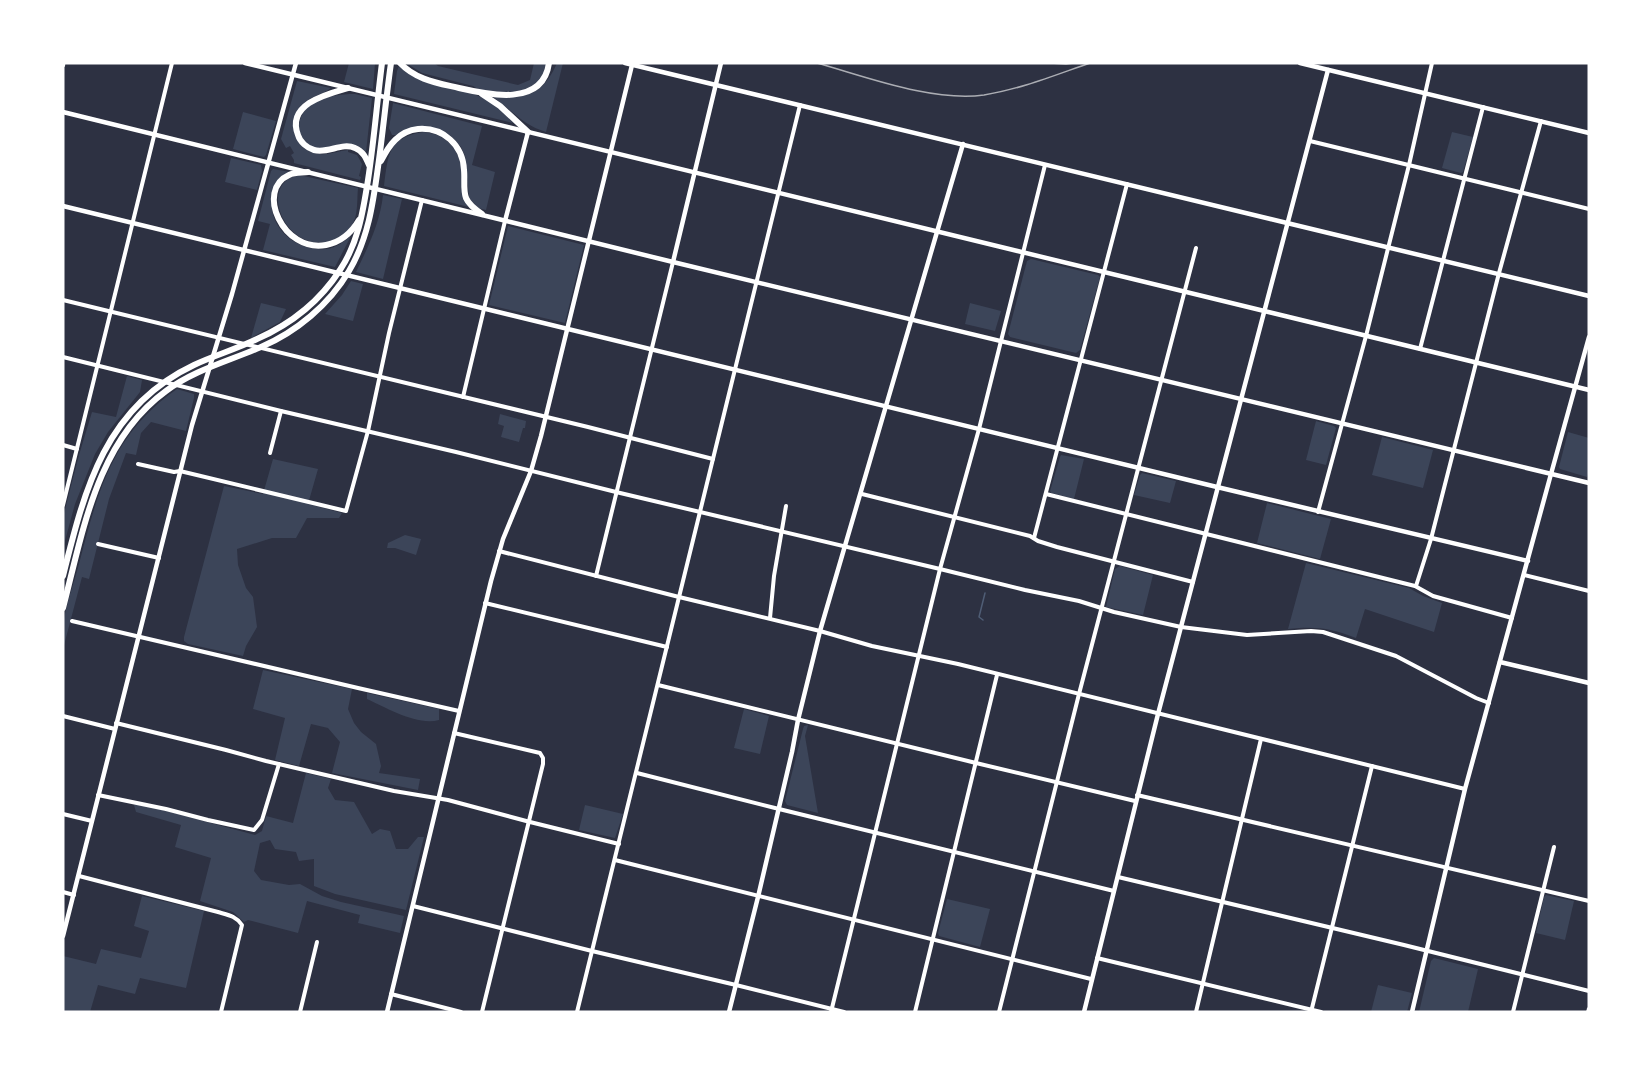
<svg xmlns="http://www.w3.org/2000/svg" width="1652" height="1075" font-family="Lato,sans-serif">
  <rect width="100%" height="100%" fill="#2d3142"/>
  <g fill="#3c4559">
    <path d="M349 63H375L373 89 344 82Z"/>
    <path d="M406 63H434L438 66 518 85 530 80 534 63H547C544 95 494 100 473 86L422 73Z"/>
    <path d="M557 63H563L546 132C524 126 510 109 492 96 525 100 543 95 557 63Z"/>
    <path d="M399 66C426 90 451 84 481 97 494 102 504 113 513 123L394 94 397 71Z"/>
    <path d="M297 81 331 88C321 96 308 96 299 108 287 126 296 152 319 154 329 155 338 151 348 150V152L357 155 362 164 359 176 361 177 360 180 294 163V160L291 155 294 153 290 146 286 148 281 139Z"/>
    <path d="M355 94 372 98 366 152C364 150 362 148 359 147 341 144 314 157 302 138 299 132 298 125 300 120 302 113 308 105 315 102 328 96 340 94 355 94Z"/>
    <path d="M393 103 482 126 472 165 495 172 486 210 478 208 469 198 465 156 461 147 451 136 434 128 425 126 406 130 396 135H392L389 128Z"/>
    <path d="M243 112 276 121 266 155 264 157 233 149Z"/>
    <path d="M424 132C464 136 463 175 469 207L384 186C388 155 388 137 424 132Z"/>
    <path d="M1452 132 1473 137 1463 172 1461 173 1442 168Z"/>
    <path d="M231 158 261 165 262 171 257 190 225 182Z"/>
    <path d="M273 169 290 172C280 178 277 182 275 193 274 198 272 203 272 207 273 233 302 252 326 249 336 248 343 242 351 236L335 267 263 250 270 224 258 221 271 171Z"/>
    <path d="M299 175 358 188C357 198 358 212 354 221 350 231 340 238 330 241 286 254 256 183 299 175Z"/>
    <path d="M383 195 402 199 383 279 356 272C368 247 380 223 383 195Z"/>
    <path d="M508 226 584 245 565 323 489 305Z"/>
    <path d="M1031 259 1098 275 1100 277 1080 350 1076 353 1010 337 1008 334 1027 261Z"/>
    <path d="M351 281 363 284 353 321 325 314 342 295Z"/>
    <path d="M261 303 286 309 280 322 251 338Z"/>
    <path d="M970 303 1001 311 995 331 965 324Z"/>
    <path d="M127 376 142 380 140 392 108 432 95 454 75 504 63 548V517L79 455 92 412 116 417Z"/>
    <path d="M177 389 194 394V398L186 431 151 422 141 433 136 455 126 453 109 499 89 579 82 577 63 649C63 641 62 633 63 626 65 607 74 583 79 564 98 491 112 434 177 389Z"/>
    <path d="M500 414 526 421 525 428H523L519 442 501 437 504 426 498 424Z"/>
    <path d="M1316 421 1334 426 1336 428 1326 465 1306 460Z"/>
    <path d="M1568 432 1589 438V470L1587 477 1560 469 1559 467Z"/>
    <path d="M1382 437 1433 450 1423 488 1372 475Z"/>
    <path d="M1061 455 1084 459 1074 499 1051 493 1050 491 1060 457Z"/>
    <path d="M273 459 318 469 308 504 342 513 339 518H307L296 538H272L237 549 238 565 246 588 253 597 257 627 246 646 243 656 188 644 184 641V637L224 486 263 494Z"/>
    <path d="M1142 473 1176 481 1170 503 1134 495 1140 475Z"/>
    <path d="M1267 503 1331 519 1320 559 1257 543Z"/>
    <path d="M405 535 421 539 416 555 395 548H387L388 543Z"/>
    <path d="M1306 563 1409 588 1423 596 1442 603 1434 632 1365 609 1356 638C1330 628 1316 626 1288 629Z"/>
    <path d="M1120 566 1153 575 1143 615 1106 607 1115 569Z"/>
    <path d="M263 670 352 689 348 709 354 723 361 732 376 744 381 766 379 773 420 779 418 790 332 773 340 742 328 728 311 724 299 766 275 760 285 718 253 709Z"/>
    <path d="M367 693 439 709V720C417 726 387 708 367 699Z"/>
    <path d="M744 709 769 716 760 754 734 748Z"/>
    <path d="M808 725 805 736 818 813 787 805 785 801 803 729 804 726Z"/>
    <path d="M306 773 331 779 328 788 335 800 354 802 372 834 380 829 390 831 396 849H408L418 837H424L406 910 335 894 314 886V859L299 861 296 852 275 849 270 840 260 843 254 871 261 880 289 885 300 884 322 896 341 902 404 916 400 933 358 923 360 915 307 901 298 933 248 920 244 922 233 912 200 901 211 858 175 847 181 825 136 812 134 805 141 804 255 835 262 831 266 816 293 823Z"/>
    <path d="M585 805 623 814 615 838 579 830Z"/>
    <path d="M1546 895 1574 901 1565 940 1536 933 1544 897Z"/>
    <path d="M142 896 204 911 186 988 140 978 135 994 98 985 90 1012H63V956L96 964 101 949 141 958 149 931 134 926Z"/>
    <path d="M947 899 990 909 980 947 939 936 938 933Z"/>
    <path d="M1434 958 1478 969 1468 1012H1419L1431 961Z"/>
    <path d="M1378 985 1412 993 1407 1012H1371Z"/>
  </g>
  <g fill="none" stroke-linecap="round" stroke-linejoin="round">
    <path stroke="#4f5d75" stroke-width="1.5" d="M983 620 979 617 985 593"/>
    <g stroke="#fff" stroke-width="4">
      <path d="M1310 141 1589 209"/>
      <path d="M63 300 588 427 713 459"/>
      <path d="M1420 349 1483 107"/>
      <path d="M63 357 281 411 456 452 616 492 940 569 1025 590 1079 601 1114 612 1181 627 1247 635 1311 631 1323 632 1396 656 1476 698 1489 703"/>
      <path d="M463 397 505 221"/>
      <path d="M63 445 77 449"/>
      <path d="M270 453 281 411"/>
      <path d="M138 464 174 472 180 471 346 511 368 431 389 333 422 200"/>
      <path d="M862 494 1030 536 1038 541 1057 547 1193 582"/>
      <path d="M1046 494 1415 586 1433 596 1512 618"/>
      <path d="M63 505 172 63"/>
      <path d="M1318 512 1366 336 1409 165 1432 63"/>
      <path d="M1034 538 1127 184"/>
      <path d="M98 544 159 558"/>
      <path d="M499 551 679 597 820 631 872 646 958 664 1465 789"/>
      <path d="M1524 575 1589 591"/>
      <path d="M596 576 673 262"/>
      <path d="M1416 586 1431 539 1499 273 1541 121"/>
      <path d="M485 603 667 647"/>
      <path d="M770 618 774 576 786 506"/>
      <path d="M72 621 358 688 459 711"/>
      <path d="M658 685 976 763 1135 801"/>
      <path d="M63 716 115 729"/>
      <path d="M116 723 226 750 266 761 394 791 448 800 530 822 619 844"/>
      <path d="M454 733 540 753 543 758V764L482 1012"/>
      <path d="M637 773 779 809 1114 891"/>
      <path d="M98 795 166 809 208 820 254 830 262 820 279 764"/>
      <path d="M1137 795 1589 901"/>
      <path d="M63 814 92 821"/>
      <path d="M615 860 1091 979"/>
      <path d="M79 876 218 912C228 915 236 916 242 925L221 1012"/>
      <path d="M1118 877 1404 945 1589 991"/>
      <path d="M63 892 74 895"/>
      <path d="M413 906 592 951 736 985 844 1012"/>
      <path d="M1097 958 1321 1012"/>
      <path d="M391 994 461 1012"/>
      <path d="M300 1012 317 942"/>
      <path d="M577 1012 800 105"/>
      <path d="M831 1012 940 569 979 429 1045 165"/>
      <path d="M915 1012 997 675"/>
      <path d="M999 1012 1079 694 1196 248"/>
      <path d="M1196 1012 1261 739"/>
      <path d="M1311 1012 1372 766"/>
      <path d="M1513 1012 1554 847"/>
      <path d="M1588 1012 1589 1009"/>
    </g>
    <g stroke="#fff" stroke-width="4.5">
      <path d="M625 63 1589 296"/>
      <path d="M63 65V63"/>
      <path d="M63 206 1217 487 1528 561"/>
      <path d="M505 221 528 132"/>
      <path d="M937 232 963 144"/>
      <path d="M673 262 721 63"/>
      <path d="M1500 662 1589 683"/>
      <path d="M63 936 192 425 232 294 296 63"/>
      <path d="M387 1012 491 581 503 539 531 471 541 436 632 65"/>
      <path d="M1084 1012 1158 714 1328 70"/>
      <path d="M1412 1012 1465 789 1551 474"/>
    </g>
    <g stroke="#fff" stroke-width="4.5">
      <path d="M245 63 1589 390"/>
      <path d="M1300 63 1589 133"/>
      <path d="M63 112 673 262 1589 483"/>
      <path d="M1551 474 1589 337"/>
      <path d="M729 1012 758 897 792 752 798 720 820 631 937 232"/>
    </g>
    <g stroke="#fff" stroke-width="6">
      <path d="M400 63C416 80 438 83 459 88 489 95 543 107 549 63"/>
      <path d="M348 88C327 94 286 104 298 135 300 142 307 148 314 150 328 154 342 142 355 148 363 151 366 158 369 165"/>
      <path d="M482 94 500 106 528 132"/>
      <path d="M381 161C389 145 399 131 418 129 443 127 463 145 464 170 465 179 463 190 466 198 469 205 476 210 482 214"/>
      <path d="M308 172C302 173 295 172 289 175 255 190 283 253 326 245 341 242 352 232 359 220"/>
      <path d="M63 576C85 488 105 407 194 365 215 355 237 349 257 339 291 324 320 301 340 270 358 243 363 212 368 180 374 141 377 102 382 63"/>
      <path d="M63 608C83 531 97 441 166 391 194 370 229 361 261 347 296 332 329 305 349 271 368 239 373 204 378 167 383 132 386 98 391 63"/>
    </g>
    <g stroke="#abadb3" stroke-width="1.5">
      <path d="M817 63C867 77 932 102 984 95 1021 89 1055 75 1090 63"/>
      <path d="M1050 63 1066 64 1074 63"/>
    </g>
  </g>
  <rect width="1652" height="1075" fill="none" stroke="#ffffff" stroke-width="129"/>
</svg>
